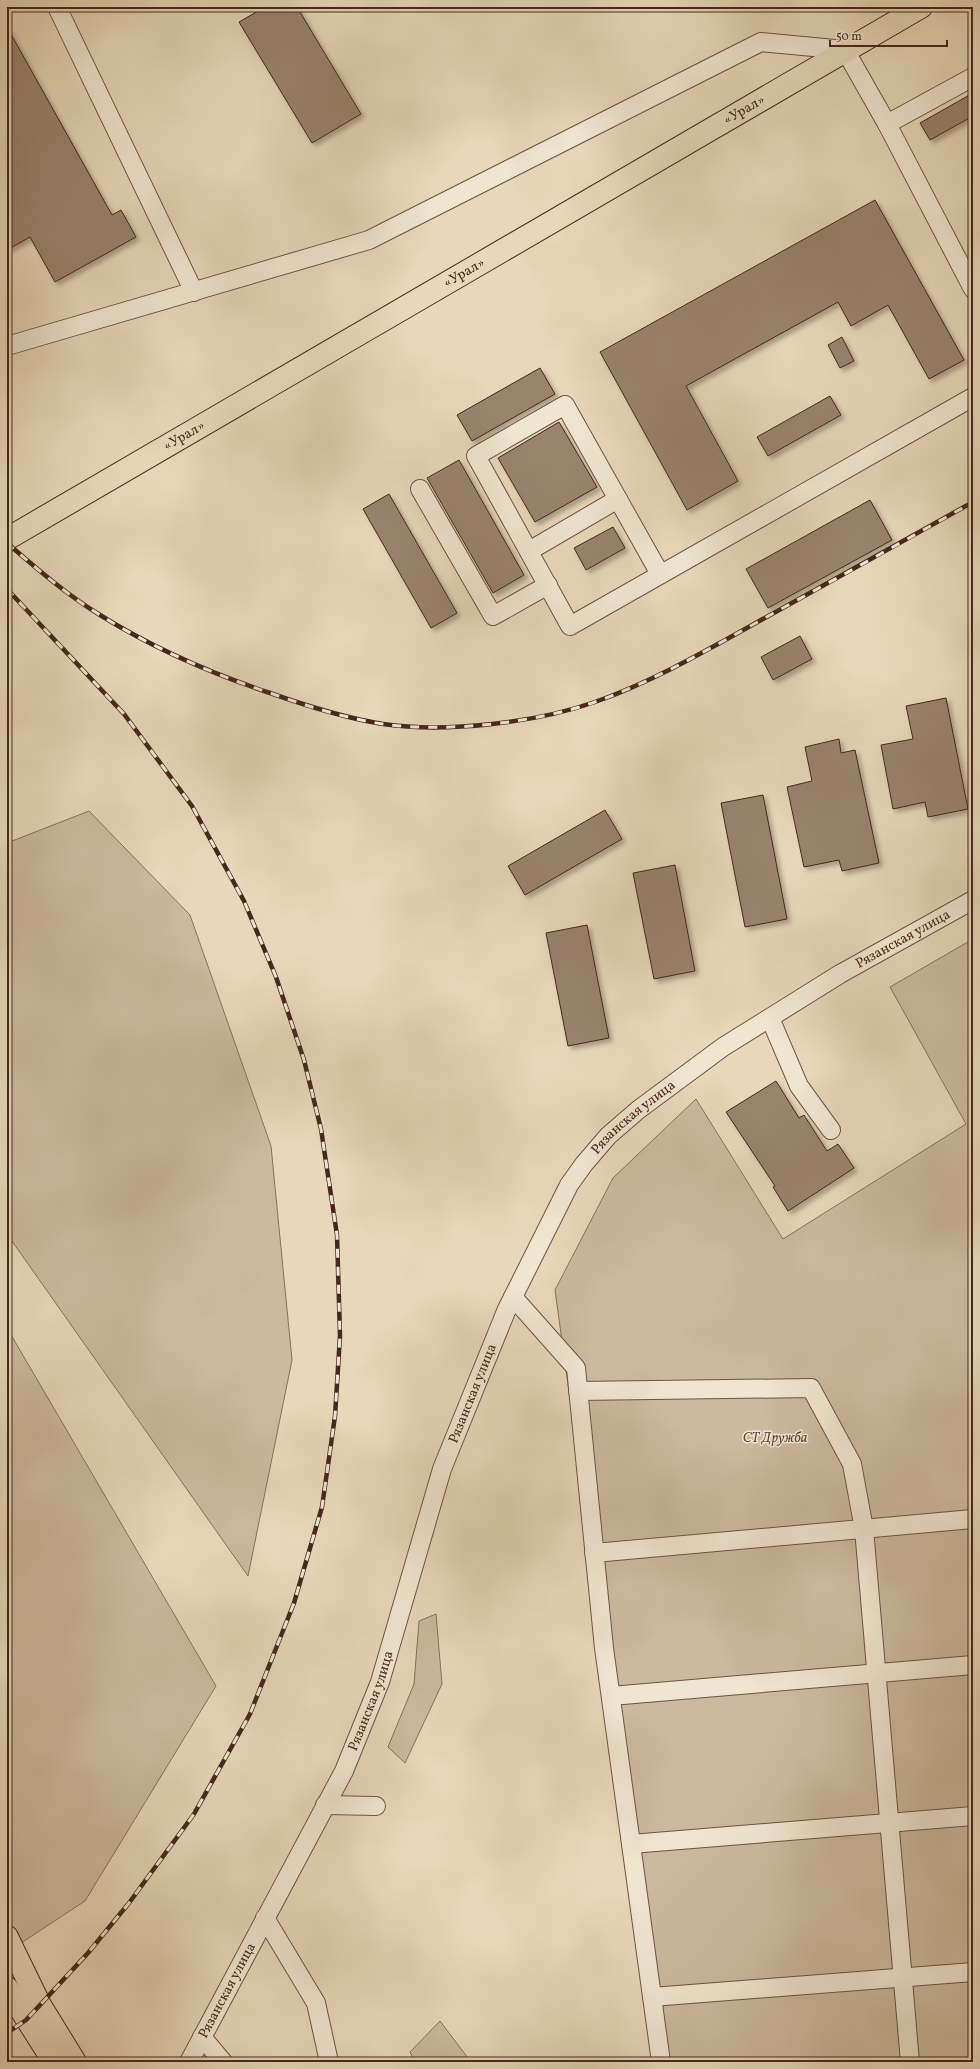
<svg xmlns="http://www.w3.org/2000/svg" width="980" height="2069" font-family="Vollkorn,serif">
  <defs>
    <filter id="shadow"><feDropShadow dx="3.5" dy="3.5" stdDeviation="2" flood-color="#0004"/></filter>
  </defs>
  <rect width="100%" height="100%" fill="#e6d8b8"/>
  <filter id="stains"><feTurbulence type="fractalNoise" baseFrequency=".005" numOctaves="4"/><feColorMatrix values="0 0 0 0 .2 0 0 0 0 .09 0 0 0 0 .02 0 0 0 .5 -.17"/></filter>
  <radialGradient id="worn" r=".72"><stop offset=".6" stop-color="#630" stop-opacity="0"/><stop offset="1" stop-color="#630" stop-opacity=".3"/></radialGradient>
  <g fill="#cbba9d" stroke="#88705c">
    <path d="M89 811 190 915 271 1146 292 1360 248 1576 7 1234V843Z"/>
    <path d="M973 939V2062H661L555 1290 613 1178 696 1099 783 1239 966 1124 890 987Z"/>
    <path d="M7 1328 216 1686 85 1901 18 1945 7 1919Z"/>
    <path d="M436 1614 442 1684 405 1763 388 1747 414 1684 419 1621Z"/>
    <path d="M440 2021 471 2062H415L410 2052Z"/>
  </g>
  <g fill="#99836d" stroke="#46271b" filter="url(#shadow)">
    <path d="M265 7H297L361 114 312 143 239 22Z"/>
    <path d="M7 27 112 215 121 210 136 237 55 282 30 237 7 250Z"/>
    <path d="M973 93V116L930 140 920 123Z"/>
    <path d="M875 200 964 360 929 379 888 305 851 326 838 302 686 386 738 481 687 510 600 352Z"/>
    <path d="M842 337 854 361 840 368 828 345Z"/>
    <path d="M540 368 555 394 472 441 457 415Z"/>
    <path d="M830 396 841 415 768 456 757 437Z"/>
    <path d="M559 422 597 487 535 522 498 458Z"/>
    <path d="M459 460 524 575 493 593 427 478Z"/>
    <path d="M389 494 457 613 431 628 363 509Z"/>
    <path d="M870 500 892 540 768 608 746 569Z"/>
    <path d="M613 527 625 548 586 570 574 548Z"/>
    <path d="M800 636 812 659 773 680 761 657Z"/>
    <path d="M946 698 968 809 928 817 925 802 893 809 881 745 913 739 906 706Z"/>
    <path d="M839 739 841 753 855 750 879 863 842 871 839 860 804 867 787 787 812 781 805 747Z"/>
    <path d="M763 795 787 919 745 927 721 803Z"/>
    <path d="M605 810 622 839 525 895 508 866Z"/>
    <path d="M675 865 695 971 654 979 633 873Z"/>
    <path d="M587 925 609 1038 568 1046 546 933Z"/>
    <path d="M776 1081 799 1118 804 1115 827 1151 838 1144 854 1168 788 1211 773 1187 775 1186 726 1112Z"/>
  </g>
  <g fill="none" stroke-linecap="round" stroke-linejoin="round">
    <g stroke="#6e5342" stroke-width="20">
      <g id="minor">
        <path d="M57 7 194 292"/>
        <path d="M887 124 973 289"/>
        <path d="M7 346 369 240 761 42 845 50 887 124 973 77"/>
        <path d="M420 489 493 616 548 585"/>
        <path d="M529 551 618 499"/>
        <path d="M660 574 565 405 476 456 570 626 973 397"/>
        <path d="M770 1018 799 1086 831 1130"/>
        <path d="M513 1297 576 1368 604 1648 661 2062"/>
        <path d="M578 1391 811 1388 852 1464 864 1529 910 2062"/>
        <path d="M594 1553 973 1519"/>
        <path d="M611 1696 973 1665"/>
        <path d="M325 1805 376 1806"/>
        <path d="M631 1844 973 1816"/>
        <path d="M265 1918 316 2003 329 2062"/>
        <path d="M652 1997 973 1972"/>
        <path d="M202 2037 223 2062"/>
        <path id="s1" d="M189 2062 344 1771 380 1682 442 1469 507 1309 569 1185 584 1164 608 1136 638 1110 723 1047 840 974 973 900"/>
      </g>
    </g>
    <g stroke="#46271b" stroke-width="24">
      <g id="major">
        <path d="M7 1937 40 2005 75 2062"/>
        <path d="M7 1988 54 2062"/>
      </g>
    </g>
    <g stroke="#46271b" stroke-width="24">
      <g id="highway">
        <path id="s2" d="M7 539 921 7"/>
      </g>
    </g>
    <use href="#minor" stroke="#efe6d1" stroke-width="18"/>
    <use href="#major" stroke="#e6d8b8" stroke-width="22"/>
    <use href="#highway" stroke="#e6d8b8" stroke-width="22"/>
    <g stroke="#46271b" stroke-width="4.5">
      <g id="rail">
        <path d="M7 543C36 568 67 595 100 615 153 648 210 673 270 693 307 706 344 718 383 724 446 733 535 723 595 702 657 680 714 646 772 614 839 577 906 540 973 502"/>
        <path d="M7 589 124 714 192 806 244 901 276 977 304 1060 321 1129 337 1235 340 1336 335 1416 322 1507 294 1603 250 1714 194 1814 129 1903 88 1953 40 2005 26 2020 7 2033"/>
      </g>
    </g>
    <use href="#rail" stroke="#efe6d1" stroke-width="3" stroke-dasharray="9" stroke-linecap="butt"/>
  </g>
  <g text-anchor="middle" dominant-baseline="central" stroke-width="3" stroke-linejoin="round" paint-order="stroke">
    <g font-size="14" fill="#46271b" stroke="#efe6d1">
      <text stroke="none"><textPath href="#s2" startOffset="853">«Урал»</textPath></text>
      <text stroke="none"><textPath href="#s2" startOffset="529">«Урал»</textPath></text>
      <text stroke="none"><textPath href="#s2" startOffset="205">«Урал»</textPath></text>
      <text stroke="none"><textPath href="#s1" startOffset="1377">Рязанская улица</textPath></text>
      <text stroke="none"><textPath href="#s1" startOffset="1053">Рязанская улица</textPath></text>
      <text stroke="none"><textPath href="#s1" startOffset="729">Рязанская улица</textPath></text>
      <text stroke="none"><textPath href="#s1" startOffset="405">Рязанская улица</textPath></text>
      <text stroke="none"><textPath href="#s1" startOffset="81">Рязанская улица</textPath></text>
    </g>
    <g font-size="14" font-style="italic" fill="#614435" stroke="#efe6d1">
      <text x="775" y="1438">СТ Дружба</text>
    </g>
  </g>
  <rect width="980" height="2069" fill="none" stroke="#e6d8b8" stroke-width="24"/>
  <rect x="8" y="8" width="964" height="2053" fill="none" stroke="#46271b" stroke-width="2"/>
  <rect x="12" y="12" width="956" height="2045" fill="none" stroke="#46271b"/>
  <path d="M830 40v6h117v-6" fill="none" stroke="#46271b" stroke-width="2"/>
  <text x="836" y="40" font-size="12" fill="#46271b" stroke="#efe6d1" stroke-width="3" paint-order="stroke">50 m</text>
  <rect width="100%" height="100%" filter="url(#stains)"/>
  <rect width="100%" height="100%" fill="url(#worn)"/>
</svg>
